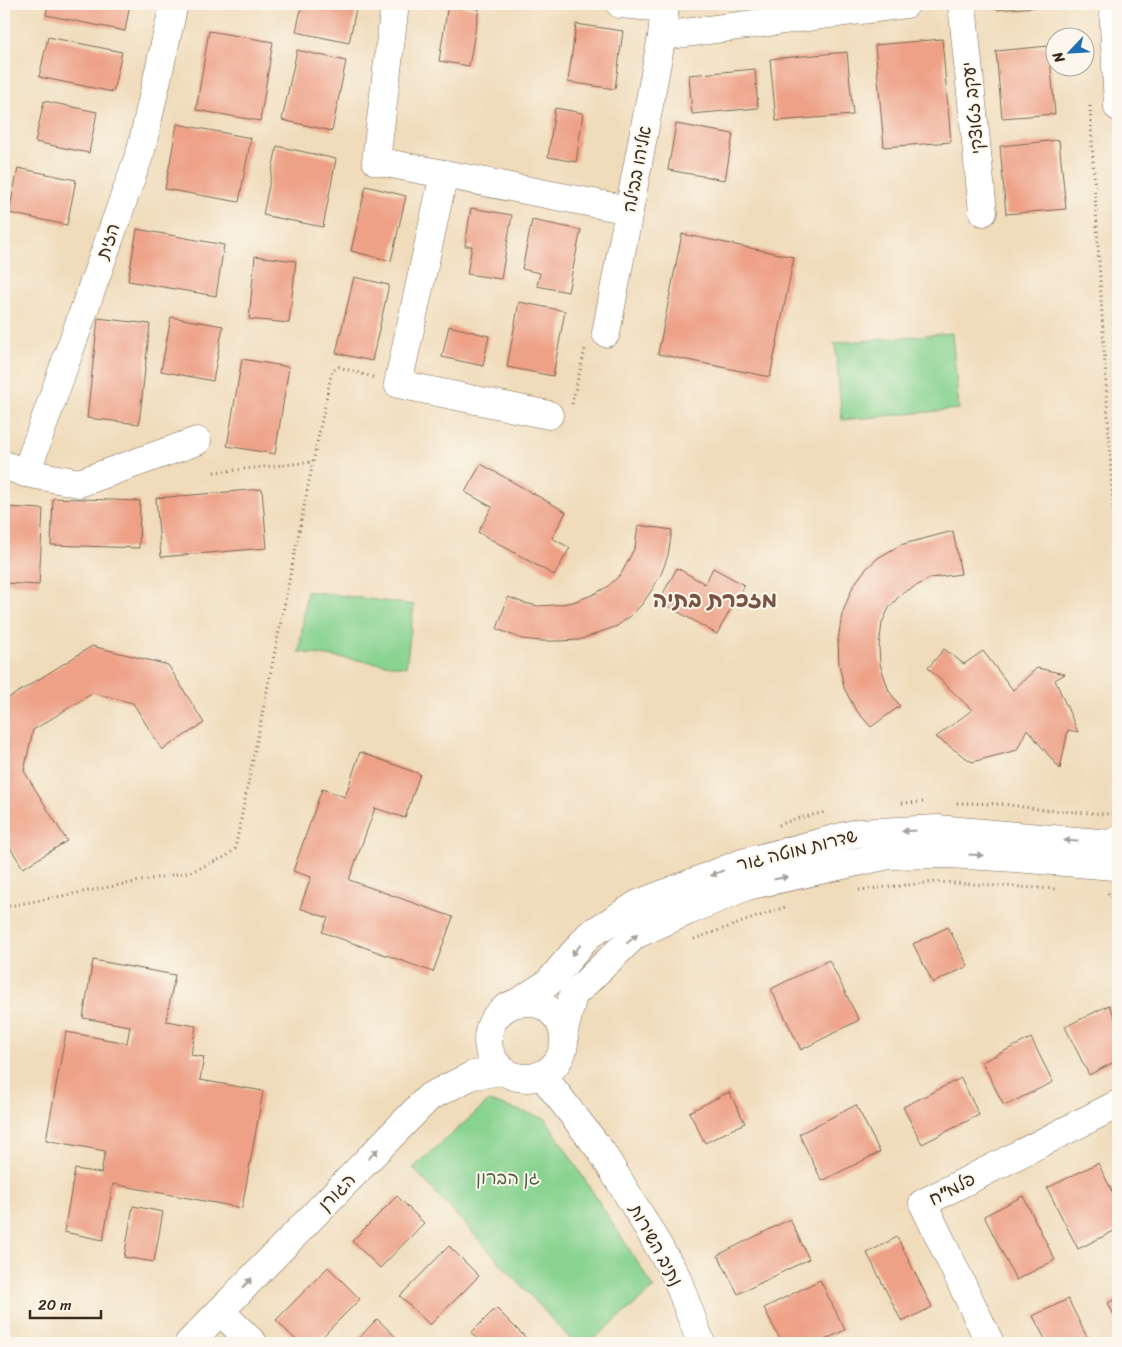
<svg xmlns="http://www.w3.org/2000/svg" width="1122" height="1347" font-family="Sriracha,'Playpen Sans Hebrew',sans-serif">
  <rect width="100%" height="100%" fill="#fbf7ec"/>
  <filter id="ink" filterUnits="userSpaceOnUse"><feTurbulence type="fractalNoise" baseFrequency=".02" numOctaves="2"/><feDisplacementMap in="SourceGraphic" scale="10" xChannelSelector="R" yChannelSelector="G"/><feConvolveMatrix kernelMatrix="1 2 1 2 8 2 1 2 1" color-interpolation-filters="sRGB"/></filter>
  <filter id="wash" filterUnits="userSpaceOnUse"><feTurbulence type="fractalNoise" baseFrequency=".0096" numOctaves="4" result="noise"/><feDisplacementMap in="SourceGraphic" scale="20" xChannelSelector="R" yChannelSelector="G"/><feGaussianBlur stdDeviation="1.12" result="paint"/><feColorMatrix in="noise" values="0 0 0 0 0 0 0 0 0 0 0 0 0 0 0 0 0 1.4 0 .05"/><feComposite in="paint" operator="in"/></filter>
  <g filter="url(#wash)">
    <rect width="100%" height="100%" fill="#f0dcbb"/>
    <g fill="#88d390" stroke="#627e57">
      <path d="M952 333 959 409 842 420 835 343Z"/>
      <path d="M307 591 414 605 406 667 299 652Z"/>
      <path d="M489 1101 546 1119 654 1288 589 1343H574L413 1168Z"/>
    </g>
    <g id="blocks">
      <g fill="#eea187">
        <path d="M48 4H130L125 31 46 15Z"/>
        <path d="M302 4H357L349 43 296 32Z"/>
        <path d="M448 4 479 9 469 66 439 61Z"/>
        <path d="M996 4H1051V6L997 10Z"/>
        <path d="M576 24 623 31 615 89 568 82Z"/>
        <path d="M209 31 273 42 260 121 196 110Z"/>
        <path d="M48 37 122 52 113 92 39 77Z"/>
        <path d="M942 39 951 142 884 147 875 45Z"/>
        <path d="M1049 46 1055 114 1002 118 996 51Z"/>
        <path d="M297 50 346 61 332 131 282 120Z"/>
        <path d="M847 52 853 115 776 121 770 59Z"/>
        <path d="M755 69 758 108 692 114 689 75Z"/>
        <path d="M44 101 97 112 89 153 35 142Z"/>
        <path d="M555 108 583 113 576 162 548 157Z"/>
        <path d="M177 124 251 138 239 202 165 189Z"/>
        <path d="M676 124 733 134 725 180 668 170Z"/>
        <path d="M1059 140 1066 209 1006 214 1000 146Z"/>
        <path d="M277 146 336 159 323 227 263 215Z"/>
        <path d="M18 168 76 180 67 225 9 213Z"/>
        <path d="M366 186 406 196 391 261 351 251Z"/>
        <path d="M471 208 512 215 501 279 467 274 472 246H465Z"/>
        <path d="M532 220 581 230 568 292 537 286 540 273 522 269Z"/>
        <path d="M137 229 224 245 216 296 128 281Z"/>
        <path d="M682 234 794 257 770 377 658 354Z"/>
        <path d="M255 256 296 261 289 323 249 319Z"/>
        <path d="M354 277 389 285 372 361 336 353Z"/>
        <path d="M519 302 565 311 553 376 507 367Z"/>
        <path d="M171 317 223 326 213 381 161 371Z"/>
        <path d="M98 318 150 324 139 424 87 418Z"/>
        <path d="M449 326 489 336 483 366 442 357Z"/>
        <path d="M242 359 289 367 275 454 227 446Z"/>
        <path d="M481 464 566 512 552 538 570 548 554 575 478 532 492 507 465 492Z"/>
        <path d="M262 489 267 548 161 557 156 498Z"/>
        <path d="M53 498 140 501 139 548 51 545Z"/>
        <path d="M4 507 43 509 39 585 4 583Z"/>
        <path d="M638 525 672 530 668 555 662 572 653 588 643 603 632 615 617 626 579 640 559 641H541L522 639 497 629 508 597 524 603 538 606 555 605 573 602 592 595 607 587 621 574 627 563 635 547Z"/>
        <path d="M953 531 961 574 931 578 901 594 889 608 882 623 879 646 880 664 889 691 900 706 871 727 855 709 844 688 839 664 838 640 842 614 853 586 865 570 878 558 900 545Z"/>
        <path d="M677 568 705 584 713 568 744 585 717 634 659 601Z"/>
        <path d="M92 646 168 665 204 723 162 750 133 703 93 693 33 730 24 771 67 841 23 868 4 838V701Z"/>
        <path d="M944 649 964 664 983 651 1013 690 1037 668 1065 674 1055 680 1078 732 1068 730 1060 769 1027 729 1017 750 972 762 936 737 972 710 928 668Z"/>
        <path d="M360 752 420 774 405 818 375 808 349 880 453 917 433 972 322 932 328 918 300 908 311 877 293 871 322 789 345 797Z"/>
        <path d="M948 927 968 966 933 983 913 944Z"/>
        <path d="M93 960 175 975 166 1021 196 1026 191 1055 204 1057 200 1080 263 1091 242 1208 113 1184 103 1240 64 1232 75 1169 101 1173 105 1151 46 1140 66 1032 127 1043 130 1026 83 1018Z"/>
        <path d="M829 960 859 1020 801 1050 771 989Z"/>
        <path d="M1109 1005 1118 1024V1060L1089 1075 1065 1027Z"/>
        <path d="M1031 1038 1053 1082 1004 1106 982 1062Z"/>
        <path d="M961 1078 979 1115 922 1144 903 1107Z"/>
        <path d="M729 1092 745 1123 705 1143 689 1112Z"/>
        <path d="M856 1105 880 1152 822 1181 799 1134Z"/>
        <path d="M1098 1163 1118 1203V1229L1078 1249 1047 1188Z"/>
        <path d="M397 1196 424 1223 380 1268 352 1241Z"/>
        <path d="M1023 1196 1055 1260 1016 1280 984 1216Z"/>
        <path d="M133 1206 163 1212 154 1262 124 1257Z"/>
        <path d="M790 1219 809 1259 738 1294 718 1255Z"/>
        <path d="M897 1237 932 1307 902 1322 867 1253Z"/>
        <path d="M449 1246 479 1276 430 1325 400 1296Z"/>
        <path d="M328 1267 360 1299 316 1343H299L276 1320Z"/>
        <path d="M820 1280 845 1330 818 1343H782L764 1308Z"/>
        <path d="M1118 1298V1324L1108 1303Z"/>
        <path d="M1068 1299 1090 1343H1047L1033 1316Z"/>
        <path d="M496 1308 531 1343H482L471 1333Z"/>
        <path d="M377 1319 402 1343H354Z"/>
      </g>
    </g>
  </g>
  <g filter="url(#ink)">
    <use href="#blocks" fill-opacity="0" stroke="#7a6855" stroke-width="1"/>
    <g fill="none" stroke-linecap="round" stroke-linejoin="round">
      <g stroke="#7a6855" stroke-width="29">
        <g id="minor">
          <path d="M395 4 376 161 629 210"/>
          <path d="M620 4 665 8"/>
          <path d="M962 4 983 212"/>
          <path d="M1113 4 1118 107"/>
          <path d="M662 36 906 4"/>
          <path d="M444 174 398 384 549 415"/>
          <path d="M606 333 662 36 665 4"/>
          <path d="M4 465 26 473 79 483 197 441"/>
          <path d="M26 473 141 150 174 4"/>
          <circle cx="526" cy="1040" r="38"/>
          <path d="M517 1003 548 983 589 935 638 904 742 863 857 833 938 829 1111 844 1118 840"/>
          <path d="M564 1031 573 995 635 935 688 911 747 886 889 855 950 854 1015 858 1114 866 1118 868"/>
          <path d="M542 1075 601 1151 639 1213 676 1276 701 1343"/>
          <path d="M220 1311 253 1343"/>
          <path d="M189 1343 429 1097 473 1075 503 1071"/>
          <path d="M990 1343 923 1203 1118 1104"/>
        </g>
      </g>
      <g stroke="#7a6855" stroke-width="3" stroke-dasharray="1 4" stroke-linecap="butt">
        <path d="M1090 106 1118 592"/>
        <path d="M572 404 585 349"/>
        <path d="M214 472 313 462 332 371 339 367 373 377"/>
        <path d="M902 803 925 802"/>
        <path d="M957 803 1002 804 1045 810 1106 814 1118 812"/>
        <path d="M779 825 795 819 826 812"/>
        <path d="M859 890 935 882 1055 889"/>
        <path d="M1108 893 1118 903"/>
        <path d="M4 907 193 871 227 856 235 849 313 462"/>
        <path d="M694 939 788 906"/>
      </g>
      <use href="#minor" stroke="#fff" stroke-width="28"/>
    </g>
    <defs><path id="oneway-solid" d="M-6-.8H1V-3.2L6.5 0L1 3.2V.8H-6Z" transform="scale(1.25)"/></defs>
    <g fill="#a79f9a">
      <use href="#oneway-solid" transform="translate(909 831) rotate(177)"/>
      <use href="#oneway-solid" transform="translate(1071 841) rotate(-176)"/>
      <use href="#oneway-solid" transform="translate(976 855) rotate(3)"/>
      <use href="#oneway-solid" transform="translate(717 873) rotate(158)"/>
      <use href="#oneway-solid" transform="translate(781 878) rotate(-12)"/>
      <use href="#oneway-solid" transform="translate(632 939) rotate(-40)"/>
      <use href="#oneway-solid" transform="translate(576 950) rotate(131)"/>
      <use href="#oneway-solid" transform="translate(373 1154) rotate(-46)"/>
      <use href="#oneway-solid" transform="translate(247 1283) rotate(-46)"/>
    </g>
  </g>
  <g text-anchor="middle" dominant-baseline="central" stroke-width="4" stroke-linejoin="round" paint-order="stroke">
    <g font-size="18" fill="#3b2a1e" stroke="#fbf7ec">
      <text transform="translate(973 108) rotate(-96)">יעקב זטוצקי</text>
      <text transform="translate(637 169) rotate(-79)">אליהו בבילה</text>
      <text transform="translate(108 241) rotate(-70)">הזית</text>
      <text transform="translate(797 850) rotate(-14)">שדרות מוטה גור</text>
      <text transform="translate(952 1189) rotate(-28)">פלמ"ח</text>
      <text transform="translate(337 1192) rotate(-46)">הגורן</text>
      <text transform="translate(656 1245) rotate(61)">נתיב השירות</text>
    </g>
    <g font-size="18" fill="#525d40" stroke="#fbf7ec">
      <text x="508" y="1178">גן הברון</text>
    </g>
    <g font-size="22" font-weight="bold" fill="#7a5443" stroke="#fbf7ec">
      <text x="715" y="599">מזכרת בתיה</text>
    </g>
  </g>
  <rect width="1122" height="1347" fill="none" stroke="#fbf7ec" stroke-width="20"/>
  <g transform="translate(1070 52) rotate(245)"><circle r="24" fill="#fbf7ec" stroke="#aea59a"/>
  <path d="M0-4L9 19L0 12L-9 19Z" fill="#1f6fb2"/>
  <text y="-8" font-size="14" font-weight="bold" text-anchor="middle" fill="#3b2a1e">N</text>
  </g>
  <path d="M30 1310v8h71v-8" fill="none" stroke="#3b2a1e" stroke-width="2.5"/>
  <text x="38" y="1310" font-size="15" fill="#3b2a1e" stroke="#fbf7ec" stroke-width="4" paint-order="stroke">20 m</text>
</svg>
